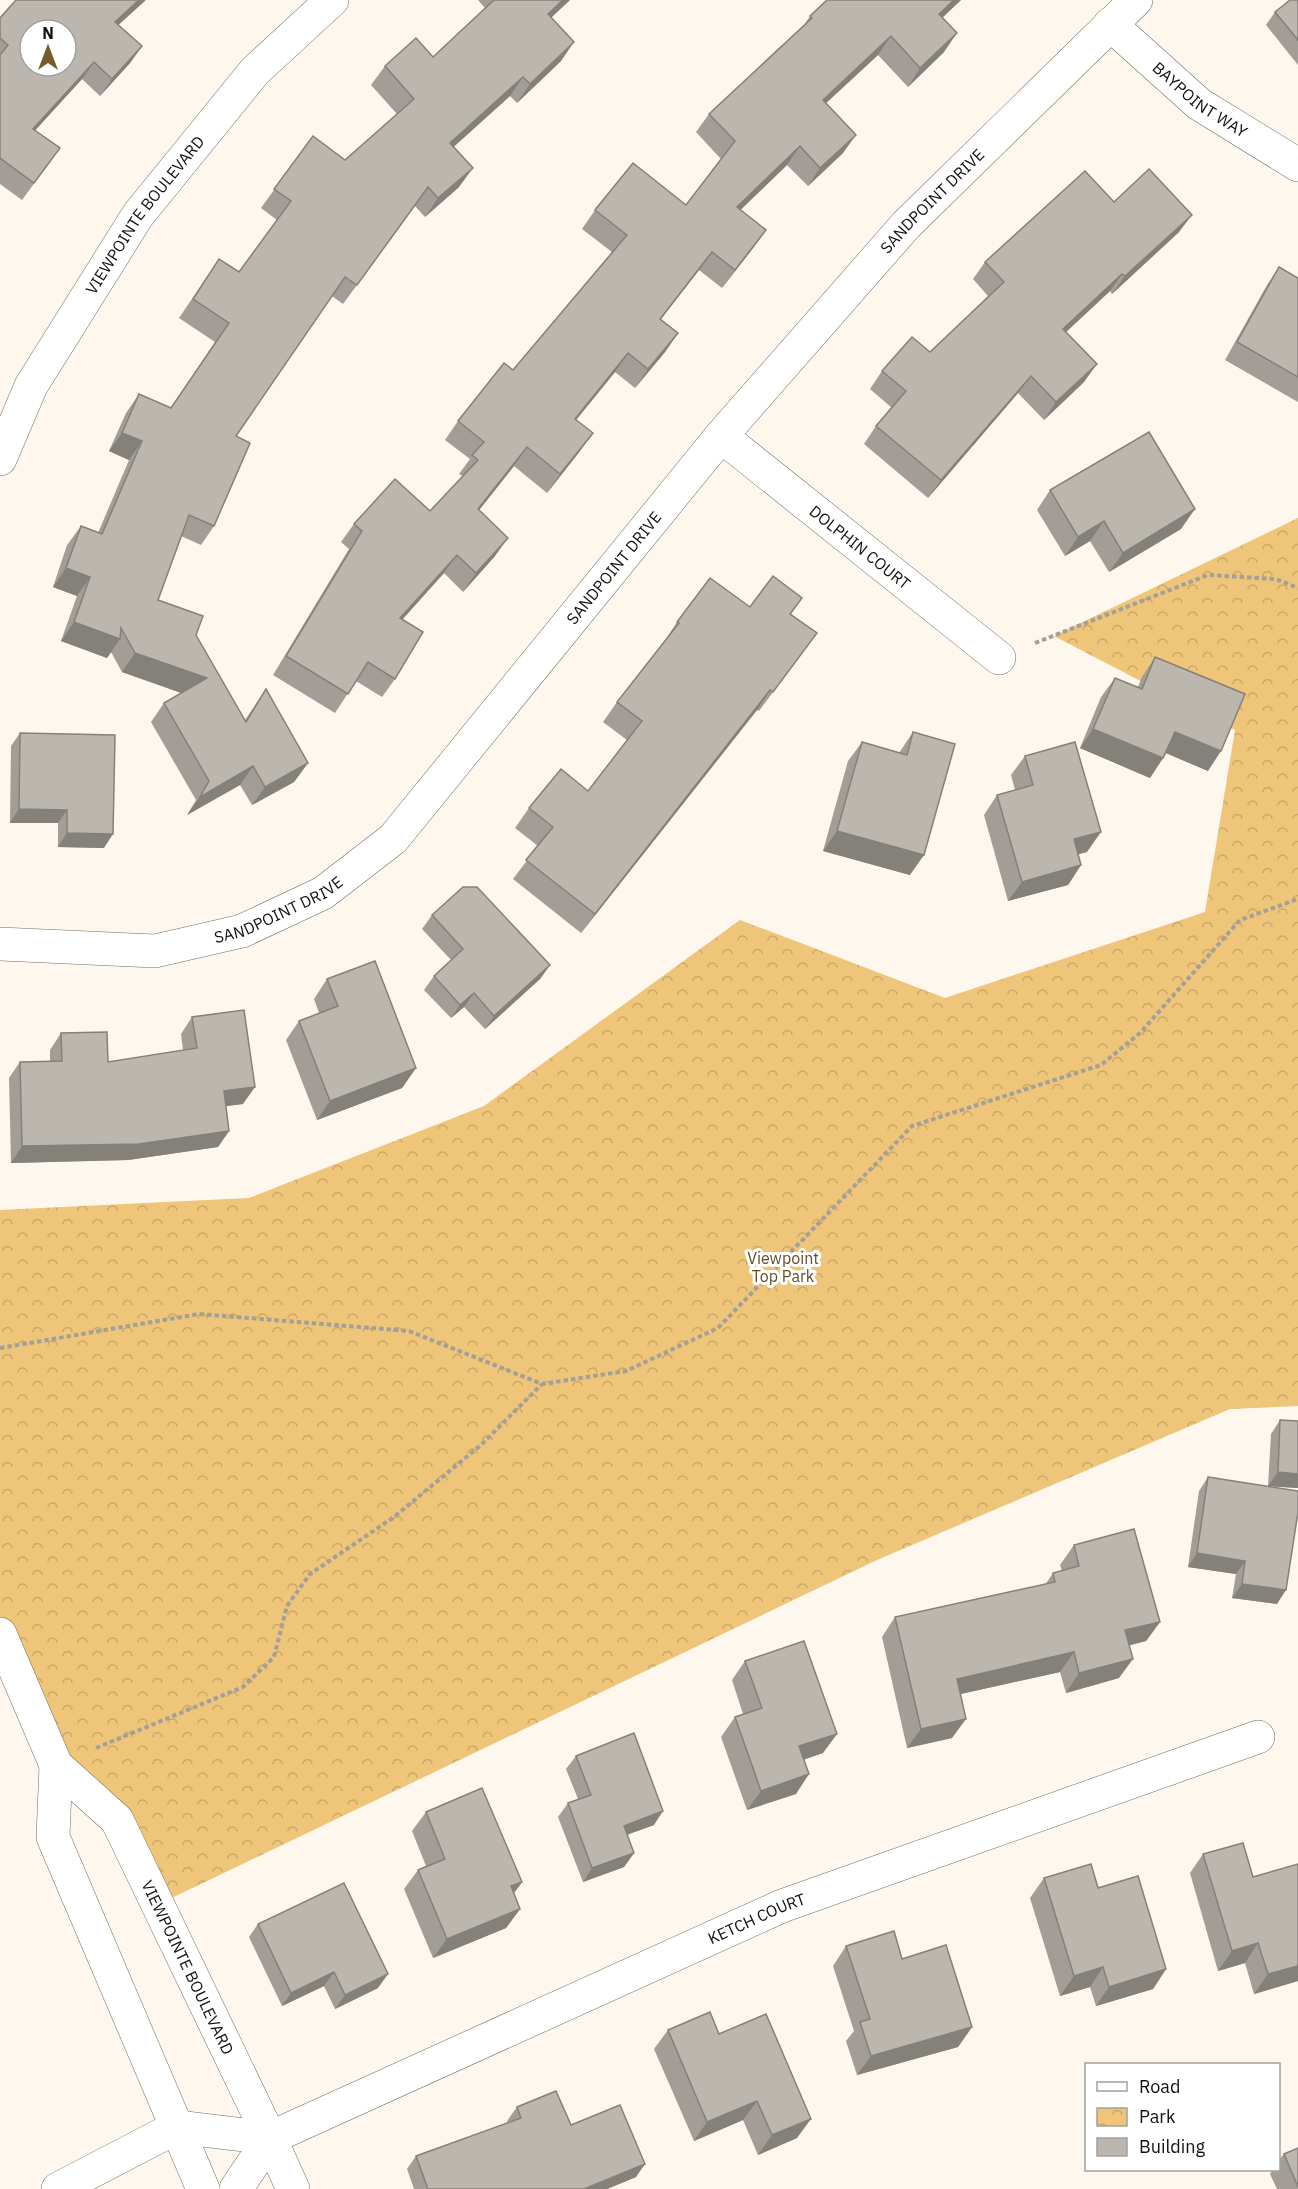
<svg xmlns="http://www.w3.org/2000/svg" width="1298" height="2189" font-family="'IBM Plex Sans',sans-serif">
  <defs>
    <pattern id="park-crowns" width="20" height="18" patternUnits="userSpaceOnUse" patternTransform="scale(1.5)"><rect width="20" height="18" fill="#eec579"/><path d="M2 6a3 3 0 1 1 6 0M12 15a3 3 0 1 1 6 0" fill="none" stroke="#cba867"/></pattern>
  </defs>
  <rect width="100%" height="100%" fill="#fdf7ed"/>
  <path fill="url(#park-crowns)" d="M1298 518V1406L1230 1409 877 1560 157 1905 117 1820 56 1765 0 1634V1210L249 1198 484 1106 740 920 945 998 1205 912 1235 730 1054 636Z"/>
  <g fill="none" stroke-linecap="round" stroke-linejoin="round">
    <g stroke="#726d65" stroke-width="34">
      <g id="minor">
        <path id="s1" d="M1110 24 1199 104 1298 165"/>
        <path id="s2" d="M721 436 999 658"/>
        <path id="s3" d="M0 459 31 386 138 215 255 71 332 0"/>
        <path id="s4" d="M0 944 155 951 242 931 323 893 393 839 721 436 906 225 1136 0"/>
        <path id="s5" d="M0 1634 56 1765 117 1820 270 2138 293 2189"/>
        <path d="M56 1765 53 1837 203 2189"/>
        <path id="s6" d="M270 2138 782 1906 1258 1737"/>
        <path d="M58 2189 177 2127 270 2138 236 2189"/>
      </g>
    </g>
    <g stroke="#a49f98" stroke-width="4" stroke-dasharray="4.5 3" stroke-linecap="butt">
      <path d="M1035 643 1208 575 1276 579 1298 588"/>
      <path d="M0 1348 199 1314 409 1331 542 1384 626 1371 718 1328 912 1126 1101 1065 1140 1033 1240 920 1298 899"/>
      <path d="M96 1748 243 1687 274 1657 287 1606 310 1574 394 1517 481 1445 542 1384"/>
    </g>
    <use href="#minor" stroke="#fff" stroke-width="33"/>
  </g>
  <g fill="#a29d96">
    <path d="M478 0H570L551 18 561 61 517 103 510 96 453 147 459 187 425 217 415 206 343 304 332 296 236 436 214 526 201 545 181 536 158 600 196 635 245 720 266 689 308 763 294 782 252 805 240 785 187 815 196 800 151 722 164 703 181 693 122 672 111 652 107 658 61 641 77 596 53 587 67 545 81 526 98 533 129 460 109 451 126 413 139 394 171 408 215 342 179 318 219 259 239 272 277 220 261 208 313 136 345 160 397 114 371 85 385 66 433 57 485 8Z"/>
    <path d="M827 0H961L942 18 944 52 908 87 878 55 826 103 843 153 808 186 787 165 740 210 766 230 753 248 722 288 699 270 661 319 678 333 665 352 635 388 615 372 576 420 580 451 547 493 514 466 479 510 495 556 463 592 444 573 403 619 395 679 382 697 356 681 335 713 273 675 349 549 341 542 354 524 430 511 463 476 459 474 470 459 445 440 458 421 513 370 612 252 582 229 595 210 686 205 721 159 696 132 709 114 804 25 810 16Z"/>
    <path d="M1298 0V65L1266 25 1275 12Z"/>
    <path d="M0 18 119 25 142 46 130 63 100 96 82 79 35 130 60 148 22 200 0 184Z"/>
    <path d="M1114 202 1179 232 1112 294 1110 291 1066 332 1084 382 1044 420 1018 393 928 498 864 444 876 426 892 408 870 389 882 371 930 352 988 296 973 279 985 262Z"/>
    <path d="M1279 267 1298 278V402L1225 360 1267 285Z"/>
    <path d="M1050 490 1181 529 1109 572 1090 541 1065 556 1037 510Z"/>
    <path d="M802 598 791 614 817 633 759 711 757 710 581 933 513 879 538 846 515 828 529 808 588 791 627 740 603 722 617 702 664 642 677 622 750 607Z"/>
    <path d="M1155 657 1208 771 1166 753 1163 758 1150 778 1080 748 1101 697 1115 678 1138 687 1142 677Z"/>
    <path d="M913 732 910 875 823 851 848 761 862 742 899 753Z"/>
    <path d="M20 733 104 848 58 847V823H10L11 746Z"/>
    <path d="M1025 756 1087 852 1078 854 1081 865 1068 885 1008 901 984 815 997 795 1015 790 1011 775Z"/>
    <path d="M432 915 550 965 540 979 485 1029 464 1007 451 1018 424 990 434 976 451 960 422 929Z"/>
    <path d="M327 979 416 1068 402 1088 317 1120 286 1040 299 1021 319 1013 314 999Z"/>
    <path d="M192 1017 243 1104 226 1106 229 1131 218 1147 128 1160 11 1163 9 1078 20 1062 50 1061V1050L61 1033 108 1062 183 1050 181 1034Z"/>
    <path d="M1280 1420 1298 1488 1268 1486 1271 1434Z"/>
    <path d="M1208 1477 1277 1604 1232 1598 1236 1574 1188 1567 1199 1491Z"/>
    <path d="M1074 1545 1160 1622 1146 1641 1129 1645 1119 1678 1066 1693 1060 1672 960 1694 952 1738 907 1748 882 1637 895 1617 1045 1585 1053 1573 1062 1571 1060 1565Z"/>
    <path d="M745 1661 823 1753 804 1759 796 1794 747 1810 721 1737 735 1717 743 1714 732 1680Z"/>
    <path d="M576 1756 654 1825 627 1835 634 1853 624 1867 583 1882 558 1817 568 1803 578 1799 566 1769Z"/>
    <path d="M426 1812 522 1882 514 1893 520 1909 506 1928 433 1958 404 1889 418 1870 426 1866 412 1831Z"/>
    <path d="M1203 1854 1253 1877 1298 1981 1254 1994 1245 1963 1218 1971 1190 1873Z"/>
    <path d="M1044 1878 1098 1888 1166 1969 1153 1989 1096 2006 1090 1987 1060 1996 1030 1898Z"/>
    <path d="M258 1924 378 1988 335 2009 324 1986 282 2006 249 1937Z"/>
    <path d="M846 1946 902 1959 972 2027 958 2047 857 2075 846 2041 854 2031 833 1966Z"/>
    <path d="M668 2030 719 2034 797 2138 758 2155 743 2120 694 2141 654 2049Z"/>
    <path d="M517 2107 571 2125 636 2177 607 2189H414L407 2169 416 2156 508 2123 507 2121Z"/>
    <path d="M1298 2148V2189H1277L1270 2174 1273 2169H1278V2161L1284 2154Z"/>
  </g>
  <g fill="#84807a">
    <path d="M139 0H146L103 39 115 22Z"/>
    <path d="M563 0H570L534 33 548 14Z"/>
    <path d="M954 0H961L926 33 939 14Z"/>
    <path d="M957 33 944 52 908 87 920 68Z"/>
    <path d="M891 36 878 55 810 118 823 100Z"/>
    <path d="M574 42 561 61 517 103 530 84Z"/>
    <path d="M142 46 130 63 100 96 112 79Z"/>
    <path d="M94 62 82 79 21 146 33 129Z"/>
    <path d="M523 77 510 96 437 162 450 143Z"/>
    <path d="M856 135 843 153 808 186 820 168Z"/>
    <path d="M800 146 787 165 724 226 737 207Z"/>
    <path d="M473 168 459 187 425 217 438 198Z"/>
    <path d="M1192 215 1179 232 1112 294 1125 276Z"/>
    <path d="M766 230 753 248 722 288 735 270Z"/>
    <path d="M712 252 699 270 647 337 660 319Z"/>
    <path d="M1122 274 1110 291 1050 347 1063 329Z"/>
    <path d="M678 333 665 352 635 388 648 369Z"/>
    <path d="M628 353 615 372 562 437 575 419Z"/>
    <path d="M1097 364 1084 382 1044 420 1056 402Z"/>
    <path d="M1031 376 1018 393 928 498 941 480Z"/>
    <path d="M122 433 142 441 129 460 109 451Z"/>
    <path d="M593 433 580 451 547 493 560 474Z"/>
    <path d="M527 447 514 466 465 528 478 509Z"/>
    <path d="M1195 509 1181 529 1109 572 1123 553Z"/>
    <path d="M1104 521 1090 541 1065 556 1078 537Z"/>
    <path d="M508 538 495 556 463 592 476 573Z"/>
    <path d="M457 555 444 573 387 636 400 618Z"/>
    <path d="M66 568 90 577 77 596 53 587Z"/>
    <path d="M74 622 120 639 107 658 61 641Z"/>
    <path d="M135 653 207 678 193 697 122 672Z"/>
    <path d="M770 690 757 710 581 933 595 914Z"/>
    <path d="M1093 729 1163 758 1150 778 1080 748Z"/>
    <path d="M1175 732 1221 751 1208 771 1161 751Z"/>
    <path d="M308 763 294 782 252 805 265 787Z"/>
    <path d="M253 766 240 785 187 815 200 797Z"/>
    <path d="M19 809 67 810 58 823H10Z"/>
    <path d="M837 831 924 855 910 875 823 851Z"/>
    <path d="M1101 832 1087 852 1061 859 1074 839Z"/>
    <path d="M67 833 113 834 104 848 58 847Z"/>
    <path d="M1081 865 1068 885 1008 901 1022 882Z"/>
    <path d="M550 965 540 979 485 1029 494 1016Z"/>
    <path d="M474 993 464 1007 451 1018 460 1005Z"/>
    <path d="M416 1068 402 1088 317 1120 330 1101Z"/>
    <path d="M255 1087 243 1104 212 1108 224 1091Z"/>
    <path d="M229 1131 218 1147 128 1160 11 1163 22 1146Z"/>
    <path d="M1278 1472 1298 1474V1488L1268 1486Z"/>
    <path d="M1197 1553 1245 1561 1236 1574 1188 1567Z"/>
    <path d="M1242 1584 1286 1590 1277 1604 1232 1598Z"/>
    <path d="M1160 1622 1146 1641 1112 1650 1125 1630Z"/>
    <path d="M1074 1652 1060 1672 943 1698 957 1679Z"/>
    <path d="M1133 1659 1119 1678 1066 1693 1079 1673Z"/>
    <path d="M966 1719 952 1738 907 1748 921 1729Z"/>
    <path d="M837 1734 823 1753 786 1766 799 1746Z"/>
    <path d="M809 1774 796 1794 747 1810 761 1791Z"/>
    <path d="M663 1811 654 1825 614 1839 624 1826Z"/>
    <path d="M634 1853 624 1867 583 1882 592 1868Z"/>
    <path d="M522 1882 508 1901 511 1886Z"/>
    <path d="M520 1909 506 1928 433 1958 447 1939Z"/>
    <path d="M1258 1943 1245 1963 1218 1971 1232 1951Z"/>
    <path d="M1298 1966V1981L1254 1994 1268 1974Z"/>
    <path d="M1103 1967 1090 1987 1060 1996 1074 1976Z"/>
    <path d="M1166 1969 1153 1989 1096 2006 1109 1987Z"/>
    <path d="M334 1972 324 1986 282 2006 291 1993Z"/>
    <path d="M388 1974 378 1988 335 2009 345 1995Z"/>
    <path d="M972 2027 958 2047 857 2075 871 2056Z"/>
    <path d="M757 2101 743 2120 694 2141 707 2122Z"/>
    <path d="M811 2119 797 2138 758 2155 772 2135Z"/>
    <path d="M645 2164 636 2177 607 2189H584Z"/>
  </g>
  <g fill="#bcb7ae" stroke="#84807a" stroke-width="1.5" fill-rule="evenodd">
    <path d="M16 0H139L115 22 142 46 112 79 94 62 33 129 60 148 34 183 0 158V55L8 45 0 38V18ZM30 30H66V66H30Z"/>
    <path d="M494 0H563L548 14 574 42 530 84 523 77 450 143 473 168 438 198 428 187 357 285 345 277 236 436 250 443 214 526 189 515 158 600 203 616 196 635 246 722 266 689 308 763 265 787 253 766 200 797 209 781 164 703 207 678 135 653 121 628 120 639 74 622 90 577 66 568 81 526 102 534 142 441 122 433 139 394 171 408 229 323 193 299 219 259 239 272 291 201 274 189 313 136 345 160 414 99 385 66 416 38 433 57Z"/>
    <path d="M827 0H954L939 14 957 33 920 68 891 36 823 100 856 135 820 168 800 146 737 207 766 230 735 270 712 252 660 319 678 333 648 369 628 353 575 419 593 433 560 474 527 447 478 509 508 538 476 573 457 555 400 618 423 632 395 679 368 662 348 694 286 656 362 531 354 524 395 479 430 511 478 460 472 455 484 442 458 421 504 363 513 370 627 235 595 210 633 163 686 205 735 141 709 114 812 18 810 16Z"/>
    <path d="M1290 0H1298V40L1275 12Z"/>
    <path d="M1149 169 1192 215 1125 276 1122 274 1063 329 1097 364 1056 402 1031 376 941 480 876 426 906 391 882 371 912 337 930 352 1004 282 985 262 1085 171 1114 202Z"/>
    <path d="M1279 267 1298 278V377L1237 342Z"/>
    <path d="M1149 432 1195 509 1123 553 1104 521 1078 537 1050 490Z"/>
    <path d="M773 576 802 598 790 614 817 633 773 692 770 690 595 914 526 860 553 827 529 808 561 769 588 791 642 721 617 702 679 623 677 622 710 578 750 607Z"/>
    <path d="M1155 657 1245 694 1221 751 1175 732 1163 758 1093 729 1115 678 1142 689Z"/>
    <path d="M913 732 955 744 924 855 837 831 862 742 907 755Z"/>
    <path d="M20 733 115 735 113 834 67 833V810L19 809Z"/>
    <path d="M1075 742 1101 832 1074 839 1081 865 1022 882 997 795 1033 785 1025 756Z"/>
    <path d="M463 887H477L550 965 494 1016 474 993 460 1005 434 976 463 949 432 915Z"/>
    <path d="M375 961 416 1068 330 1101 299 1021 338 1006 327 979Z"/>
    <path d="M244 1010 255 1087 224 1091 229 1131 139 1144 22 1146 20 1062 62 1061 61 1033 107 1032 108 1062 197 1048 192 1017Z"/>
    <path d="M1280 1420 1298 1421V1474L1278 1472Z"/>
    <path d="M1208 1477 1298 1491V1512L1286 1590 1242 1584 1245 1561 1197 1553Z"/>
    <path d="M1134 1529 1160 1622 1125 1630 1133 1659 1079 1673 1074 1652 957 1679 966 1719 921 1729 895 1617 1055 1582 1053 1573 1079 1566 1074 1545Z"/>
    <path d="M804 1641 837 1734 799 1746 809 1774 761 1791 735 1717 762 1708 745 1661Z"/>
    <path d="M634 1733 663 1811 624 1826 634 1853 592 1868 568 1803 591 1795 576 1756Z"/>
    <path d="M482 1788 522 1882 511 1886 520 1909 447 1939 418 1870 445 1859 426 1812Z"/>
    <path d="M1243 1843 1253 1877 1298 1864V1966L1268 1974 1258 1943 1232 1951 1203 1854Z"/>
    <path d="M1091 1864 1098 1888 1138 1876 1166 1969 1109 1987 1103 1967 1074 1976 1044 1878Z"/>
    <path d="M344 1883 388 1974 345 1995 334 1972 291 1993 258 1924Z"/>
    <path d="M894 1931 902 1959 946 1945 972 2027 871 2056 860 2022 870 2019 846 1946Z"/>
    <path d="M710 2012 719 2034 766 2014 811 2119 772 2135 757 2101 707 2122 668 2030Z"/>
    <path d="M556 2091 571 2125 620 2105 645 2164 584 2189H428L416 2156 521 2118 517 2107Z"/>
    <path d="M1298 2148V2187L1284 2154Z"/>
  </g>
  <g text-anchor="middle" dominant-baseline="central" stroke-width="6" stroke-linejoin="round" paint-order="stroke">
    <g font-size="16" fill="#13110e" stroke="#fff">
      <text stroke="none"><textPath href="#s1" startOffset="118">BAYPOINT WAY</textPath></text>
      <text stroke="none"><textPath href="#s4" startOffset="1258">SANDPOINT DRIVE</textPath></text>
      <text stroke="none"><textPath href="#s3" startOffset="285">VIEWPOINTE BOULEVARD</textPath></text>
      <text stroke="none"><textPath href="#s2" startOffset="178">DOLPHIN COURT</textPath></text>
      <text stroke="none"><textPath href="#s4" startOffset="772">SANDPOINT DRIVE</textPath></text>
      <text stroke="none"><textPath href="#s4" startOffset="286">SANDPOINT DRIVE</textPath></text>
      <text stroke="none"><textPath href="#s6" startOffset="534">KETCH COURT</textPath></text>
      <text stroke="none"><textPath href="#s5" startOffset="388">VIEWPOINTE BOULEVARD</textPath></text>
    </g>
    <g font-size="16" fill="#624d27" stroke="#fff">
      <text x="783" y="1258">Viewpoint<tspan x="783" dy="18">Top Park</tspan></text>
    </g>
  </g>
  <rect x="1085" y="2063" width="195" height="108" fill="#ffffff" stroke="#a1a09f" stroke-width="1.5"/>
  <rect x="1097" y="2082" width="30" height="9" fill="#ffffff" stroke="#a1a09f" stroke-width="1.5"/>
  <text x="1139" y="2093" font-size="18" fill="#13110e">Road</text>
  <rect x="1097" y="2108" width="30" height="18" fill="url(#park-crowns)" stroke="#a1a09f" stroke-width="1.5"/>
  <text x="1139" y="2123" font-size="18" fill="#13110e">Park</text>
  <rect x="1097" y="2138" width="30" height="18" fill="#bcb7ae" stroke="#a1a09f" stroke-width="1.5"/>
  <text x="1139" y="2153" font-size="18" fill="#13110e">Building</text>
  <g transform="translate(48 48)"><circle r="28" fill="#ffffff" stroke="#a1a09f" stroke-width="1.5"/>
  <path d="M0-4.5L10 22L0 15L-10 22Z" fill="#755c2e"/>
  <text y="-9" font-size="16" font-weight="bold" text-anchor="middle" fill="#13110e">N</text>
  </g>
</svg>
